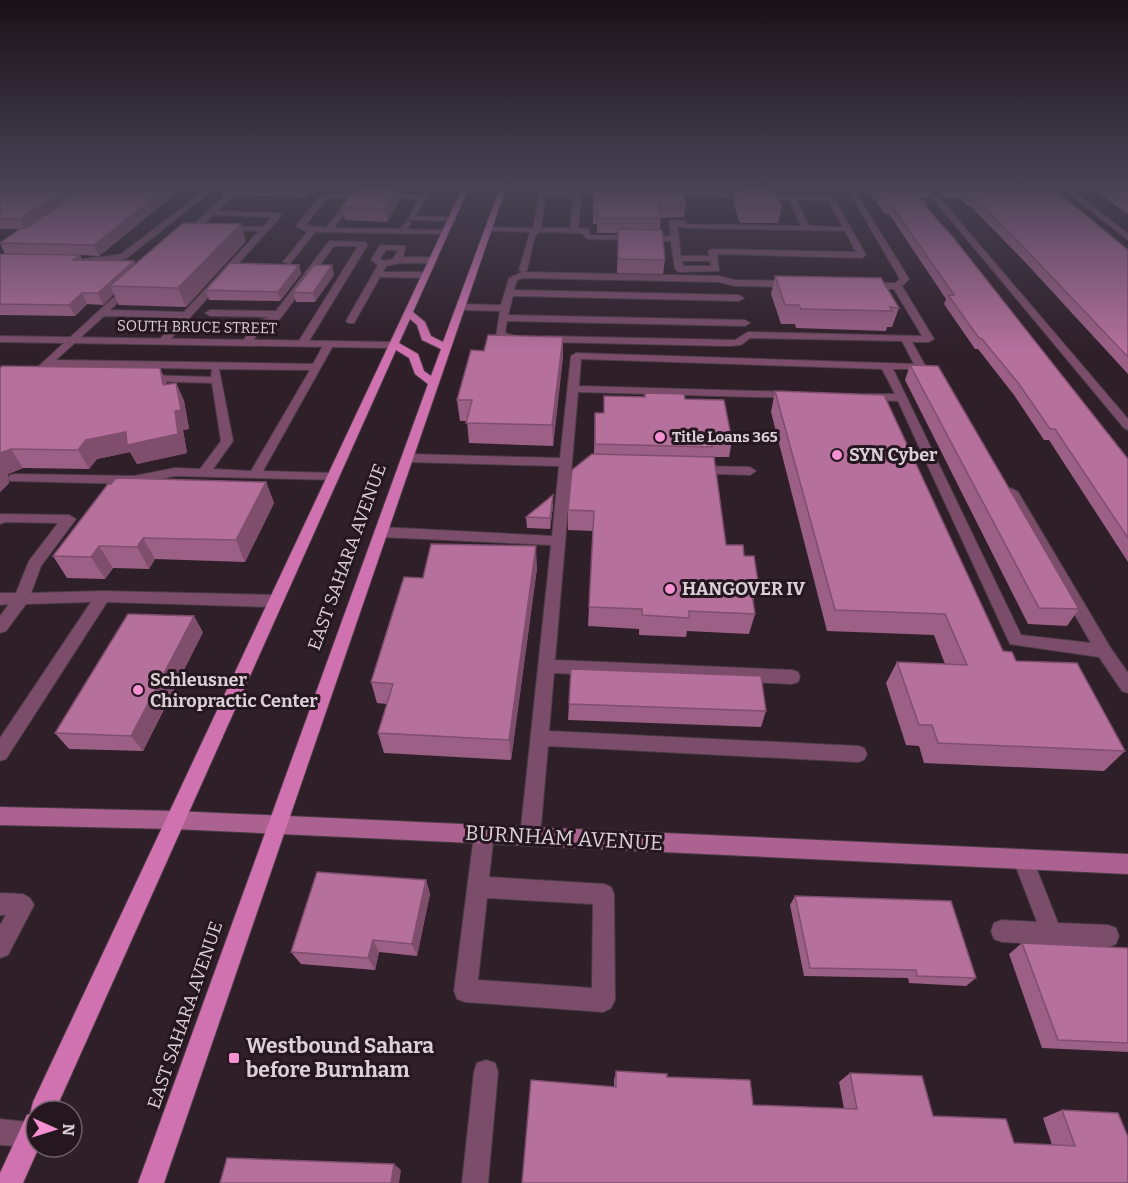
<svg xmlns="http://www.w3.org/2000/svg" width="1128" height="1183" font-family="Bitter,serif">
  <rect width="100%" height="100%" fill="#2f1f29"/>
  <g fill="none" stroke-linecap="round" stroke-linejoin="round">
    <g stroke="#4b3b45" stroke-width="2">
      <g id="lane">
        <path d="M212 185H219L127 258 103 264 85 263 81 260C86 257 111 257 121 254Z"/>
        <path d="M427 185H433L416 216 452 217 456 219 455 221 408 220 418 199 356 198 334 228 400 229 407 221 411 223 407 229 445 230H448V234L315 232 290 264 283 262 307 232 296 226 320 196 332 193 421 195ZM333 197 348 198 326 228 305 225 326 200Z"/>
        <path d="M576 185H582V190L614 191 618 193 614 195 582 194 578 228 588 229 590 235 671 236 669 222 673 220 686 221 687 224 801 226 789 199 662 195 665 191 830 196 834 198 866 255 862 258 717 254 719 271 679 272 675 269 671 241 587 239 582 233 539 232 535 236 527 270 524 272 719 276 735 280 794 281 798 284 794 287 735 286 719 282 524 278 517 280 514 290 739 295 744 298 739 301 513 296 508 315 745 320 750 323 745 326 507 321 505 333 523 338 518 341 496 337 500 311 461 310 456 307 461 304 501 305 509 278 523 272 519 270 530 232 489 231 485 229 489 227 533 228 540 192 575 193ZM546 196 574 197 570 228H541ZM796 199 828 200 843 227 809 226ZM677 225 683 228 845 231 856 252 712 249 708 251 709 256H681ZM682 261H710L711 266H683Z"/>
        <path d="M845 185 852 186 909 279 902 286 934 339 929 342H912L926 367 925 369H893L1021 635 1091 643 1004 492 1011 488 1018 492 1110 647 1128 673V693L1122 691 1099 657 1010 644 898 401 867 400 861 397 867 394H895L882 369 581 359 579 386 795 392 801 395 795 398 578 392 555 660 792 670 798 672 800 677 798 682 792 684 554 673 549 731 858 746 864 748 867 754 864 760 858 762 548 746 540 837 537 844 530 846 523 844 520 837 551 545 381 537 374 532 381 527 552 536 559 466 408 462 402 458 408 454 560 458 571 356 576 353 914 364 902 341 750 338 741 345 729 346 545 342 540 339 545 336 735 340 748 332 922 336 894 289H866L862 286 866 283H895L900 279Z"/>
        <path d="M225 196 232 198 218 211 278 213 282 215 167 343 158 341 179 318 104 316 56 360 313 364 325 342H333L334 344 263 471 333 473 339 477 338 480 175 476 134 484 10 481 9 478 10 475 15 474 134 476 175 468 200 469 221 441 212 383 144 381 139 378 144 375 211 377 212 369 50 366 42 373 44 376 43 378 33 379 28 376 127 285 135 287 110 310 184 312 259 231 224 230H221V226L263 227 272 217 213 215 188 239H182V235ZM219 369 310 370 251 471 213 469 233 441Z"/>
        <path d="M329 241 364 242 368 244 306 346 297 344 358 246H334L280 319 264 325 250 345 241 343 258 321 269 317 210 316 205 313 210 310 276 311Z"/>
        <path d="M380 245 406 246 403 257H433L437 260 433 263H400L386 266 383 272H425L429 275 425 278 380 277 354 323H348L346 321 378 265 371 260ZM386 250H398L393 259 384 261 380 259Z"/>
        <path d="M696 466 750 467 756 471 750 475 692 473 690 470 692 467Z"/>
        <path d="M0 514 69 515 76 519 41 566 31 593 103 591 274 595 279 597 282 601 279 605 274 607 107 602 6 759 0 761V738L91 602 26 604 6 631 0 633V616L9 604 0 605V593H16L29 561 58 523 5 522 0 524Z"/>
        <path d="M484 826 491 828 494 835 489 877 604 884 611 887 614 894 615 1000 611 1008 603 1012 465 1002 457 999 454 991 474 835 477 828ZM487 898 593 904 592 988 478 980Z"/>
        <path d="M1023 849 1030 852 1058 923 1108 925 1116 928 1119 936 1116 944 1108 947 1002 942 994 939 991 931 994 923 1002 920 1037 922 1013 859 1016 852Z"/>
        <path d="M0 893 23 894 30 898 34 905 8 955 0 958V925L6 915H0Z"/>
        <path d="M486 1060 495 1063 498 1072 488 1183H462L474 1072 477 1063Z"/>
        <path d="M0 1119 36 1123V1145L31 1147 0 1145Z"/>
      </g>
    </g>
    <g stroke="#4b3b45" stroke-width="2">
      <g id="street">
        <path d="M785 185 962 186 960 189H932L1128 419V430L1124 428 925 189 788 187Z"/>
        <path d="M1035 187 1128 188V192H1075L1128 234V240L1066 191H1032Z"/>
        <path d="M0 336 394 342 399 345 394 348 0 342Z"/>
      </g>
    </g>
    <g stroke="#4b3b45" stroke-width="2">
      <path id="secondary" d="M0 807 174 811 1128 854V874L174 829 0 825Z"/>
    </g>
    <g stroke="#4b3b45" stroke-width="2">
      <path id="primary" d="M464 185H470L413 312 425 322 431 336 443 342 501 185H507L164 1183H138L428 384 415 374 409 358 396 350 55 1111H36V1147H39L23 1183H0V1173L27 1115 30 1114 33 1102ZM410 319 417 325 422 340 441 349 431 376 424 371 418 354 399 343Z"/>
    </g>
    <use href="#lane" fill="#7b4d6a" fill-rule="evenodd"/>
    <use href="#street" fill="#7b4d6a" fill-rule="evenodd"/>
    <use href="#secondary" fill="#ab6291" fill-rule="evenodd"/>
    <use href="#primary" fill="#d072af" fill-rule="evenodd"/>
  </g>
  <g fill="#9c6086">
    <path d="M0 185 185 186 99 256 80 255 82 260 134 261 136 264 246 241 186 307 119 305 114 294 103 305 87 304 75 316 0 315V254H5L0 243 20 229H0Z"/>
    <path d="M219 185H318L306 197 223 195Z"/>
    <path d="M594 185 686 202 684 217 661 218 660 230 665 260 663 274 617 273 618 233H597V224H593Z"/>
    <path d="M869 185H928L932 190 930 198H920L928 206 927 208 1128 459V562L1049 440H1044L1014 395 978 349H975L944 304 946 299 889 214H885L867 190Z"/>
    <path d="M940 185H1049L1128 250V374L1025 262 970 206H967L960 198H944L938 191Z"/>
    <path d="M1087 185H1128V214L1100 194 1104 186 1088 185Z"/>
    <path d="M736 187 782 207 778 223H740L733 203Z"/>
    <path d="M399 201 387 222 345 220 342 207Z"/>
    <path d="M299 265 301 274 280 301 209 300 206 290Z"/>
    <path d="M332 265 334 275 315 302H296L293 292Z"/>
    <path d="M775 276 899 308 892 327H887L886 331 796 328 795 324H781L771 294Z"/>
    <path d="M563 356 553 446 469 443 467 421H460L457 400Z"/>
    <path d="M910 365 1079 609 1067 626 1028 624 905 380Z"/>
    <path d="M0 368H160L167 385 176 383 184 401 189 429 183 430 187 453 137 464 130 452 97 459 89 469 23 468 8 474 9 483 0 492Z"/>
    <path d="M775 391 1003 651 1016 661 1125 751 1104 771 924 763 919 746 906 745 886 683 897 662 945 664 934 635 827 631 771 412Z"/>
    <path d="M645 393 685 399 732 441 729 457H714L726 545 744 556 758 582 753 602 755 614 749 634 687 631 686 637 639 635V629L588 626 593 531 568 530V510L594 454 595 413H604L644 397Z"/>
    <path d="M266 482 274 503 245 562 155 559 149 569 113 568 105 579 67 578 53 556Z"/>
    <path d="M553 506 550 529 527 528 526 517Z"/>
    <path d="M537 568 511 760 384 753 378 733 387 704 377 703 371 682 423 578Z"/>
    <path d="M203 632 143 751 69 749 55 733Z"/>
    <path d="M569 704 766 711 761 727 568 720Z"/>
    <path d="M426 880 430 894 417 956 379 952 375 970 301 964 291 952Z"/>
    <path d="M795 896 976 978 966 986 909 983 908 978 804 976 790 905Z"/>
    <path d="M1022 943 1128 948V1052L1042 1048 1009 954Z"/>
    <path d="M616 1071 667 1077 753 1105 844 1109 839 1082 850 1073 933 1116 1014 1143 1052 1145 1043 1118 1062 1110 1128 1183 614 1087V1080Z"/>
  </g>
  <g fill="#7f4e6d">
    <path d="M74 185H92L25 229 20 219Z"/>
    <path d="M171 185H184L185 186 99 256 94 245Z"/>
    <path d="M303 185H318L306 197Z"/>
    <path d="M398 189 399 201 387 222 384 209Z"/>
    <path d="M241 224 246 241 186 307 178 288Z"/>
    <path d="M80 255 85 266 73 260Z"/>
    <path d="M134 261 139 272 110 286 114 294 103 305 98 293Z"/>
    <path d="M299 265 301 274 280 301 278 292Z"/>
    <path d="M332 265 334 275 315 302 313 293Z"/>
    <path d="M82 293 87 304 75 316 69 305Z"/>
    <path d="M563 337V356L553 446 552 425Z"/>
    <path d="M160 368 168 387 163 385Z"/>
    <path d="M176 383 184 401 189 429 183 430 187 453 137 464 130 452 97 459 89 469 78 450 86 440 175 411Z"/>
    <path d="M11 449 23 468 8 474 9 483 0 492V453Z"/>
    <path d="M266 482 274 503 245 562 236 540Z"/>
    <path d="M553 495V506L550 529V518Z"/>
    <path d="M143 538 155 559 149 569 137 547Z"/>
    <path d="M99 546 113 568 105 579 91 557Z"/>
    <path d="M536 546 537 568 511 760 509 740Z"/>
    <path d="M194 616 203 632 143 751 131 736Z"/>
    <path d="M426 880 430 894 417 956 412 944Z"/>
    <path d="M373 940 379 952 375 970 368 958Z"/>
    <path d="M394 1164 401 1170 399 1183H391Z"/>
  </g>
  <g fill="#b5709c" stroke="#7f4e6d" stroke-width="1.5">
    <path d="M0 185H74L20 219H0Z"/>
    <path d="M88 185H171L94 245 0 243 20 229 28 227Z"/>
    <path d="M594 185H682L686 202 659 203 661 218H597L598 209H593Z"/>
    <path d="M871 185H928L932 190 913 189 928 206H925L952 236 1128 459V538L1055 429H1050L1019 384 982 339 979 338 948 295H954L892 206H888Z"/>
    <path d="M942 185H1049L1128 250V357L1029 253 974 197H970L963 190H947Z"/>
    <path d="M1104 185 1128 186V203Z"/>
    <path d="M736 187H773L782 207 743 206Z"/>
    <path d="M357 188 398 189 384 209 342 207Z"/>
    <path d="M183 223 241 224 178 288 110 286Z"/>
    <path d="M618 229 662 230 665 260 618 259Z"/>
    <path d="M0 254 80 255 73 260 134 261 98 293H82L69 305 0 304Z"/>
    <path d="M230 263 299 265 278 292 206 290Z"/>
    <path d="M314 265H332L313 293 293 292Z"/>
    <path d="M775 276 881 278 899 308 890 307 892 311 801 309 799 305H785Z"/>
    <path d="M488 335 563 337 552 425 466 423 472 400H457L471 350 484 351Z"/>
    <path d="M910 365 938 366 1079 609 1039 608Z"/>
    <path d="M2 366 160 368 163 385 176 383 181 410 175 411 178 434 127 445 126 432 86 440 78 450 11 449 0 453V368Z"/>
    <path d="M775 391 884 395 1003 651 1012 652 1016 661 1077 663 1125 751 938 743 932 725H919L897 662 967 665 945 614 835 610Z"/>
    <path d="M645 393 684 394 685 399 724 400 732 441H711L712 447 595 444V413H604V396L645 397Z"/>
    <path d="M592 454 714 457 726 545H743L744 556H754L758 582H750L755 614 689 611V618L642 615V609L589 607 594 511 568 510 572 470Z"/>
    <path d="M116 478 266 482 236 540 143 538 137 547 99 546 91 557 53 556 108 484H111Z"/>
    <path d="M553 495 550 518 526 517Z"/>
    <path d="M431 544 536 546 509 740 378 733 393 684 371 682 404 577 423 578Z"/>
    <path d="M128 614 194 616 131 736 55 733Z"/>
    <path d="M571 669 761 676 766 711 569 704Z"/>
    <path d="M317 872 426 880 412 944 373 940 368 958 291 952Z"/>
    <path d="M795 896 951 901 976 978 917 976 916 970 810 968Z"/>
    <path d="M1022 943 1128 948V1043L1058 1040Z"/>
    <path d="M616 1071 667 1074V1077L750 1080 753 1105 857 1109 850 1073 922 1076 933 1116 1006 1119 1014 1143 1075 1146 1062 1110 1118 1113 1128 1137V1183H522L531 1080 616 1087Z"/>
    <path d="M227 1158 394 1164 391 1183H220Z"/>
  </g>
  <linearGradient id="sky" x2="0" y2="1"><stop stop-color="#1a1117"/><stop offset="0.53" stop-color="#474254"/><stop offset="1" stop-color="#474254" stop-opacity="0"/></linearGradient>
  <rect width="1128" height="350" fill="url(#sky)"/>
  <g fill="#f590d1" stroke="#25161f" stroke-width="2">
    <circle cx="660" cy="437" r="6"/>
    <circle cx="837" cy="455" r="6"/>
    <circle cx="670" cy="589" r="6"/>
    <circle cx="138" cy="690" r="6"/>
    <rect x="228" y="1052" width="12" height="12" rx="3"/>
  </g>
  <g text-anchor="middle" dominant-baseline="central" stroke-width="6" stroke-linejoin="round" paint-order="stroke">
    <g font-size="15" fill="#dbd0d6" stroke="#25161f">
      <text transform="translate(197 327) rotate(1)">SOUTH BRUCE STREET</text>
    </g>
    <g font-size="15" font-weight="bold" fill="#dbd0d6" stroke="#25161f" text-anchor="start">
      <text x="672" y="437">Title Loans 365</text>
    </g>
    <g font-size="18" font-weight="bold" fill="#dbd0d6" stroke="#25161f" text-anchor="start">
      <text x="849" y="455">SYN Cyber</text>
      <text x="682" y="589">HANGOVER IV</text>
      <text x="150" y="680">Schleusner<tspan x="150" dy="21">Chiropractic Center</tspan></text>
    </g>
    <g font-size="18" fill="#dbd0d6" stroke="#25161f">
      <text transform="translate(347 557) rotate(-70)">EAST SAHARA AVENUE</text>
      <text transform="translate(185 1015) rotate(-71)">EAST SAHARA AVENUE</text>
    </g>
    <g font-size="21" fill="#dbd0d6" stroke="#25161f">
      <text transform="translate(564 838) rotate(3)">BURNHAM AVENUE</text>
    </g>
    <g font-size="21" font-weight="bold" fill="#dbd0d6" stroke="#25161f" text-anchor="start">
      <text x="246" y="1046">Westbound Sahara<tspan x="246" dy="24">before Burnham</tspan></text>
    </g>
  </g>
  <g transform="translate(54 1129) rotate(93)"><circle r="28" fill="#25161f" stroke="#6e6068" stroke-width="1.5"/>
  <path d="M0-4.5L10 22L0 15L-10 22Z" fill="#f590d1"/>
  <text y="-9" font-size="16" font-weight="bold" text-anchor="middle" fill="#dbd0d6">N</text>
  </g>
</svg>
